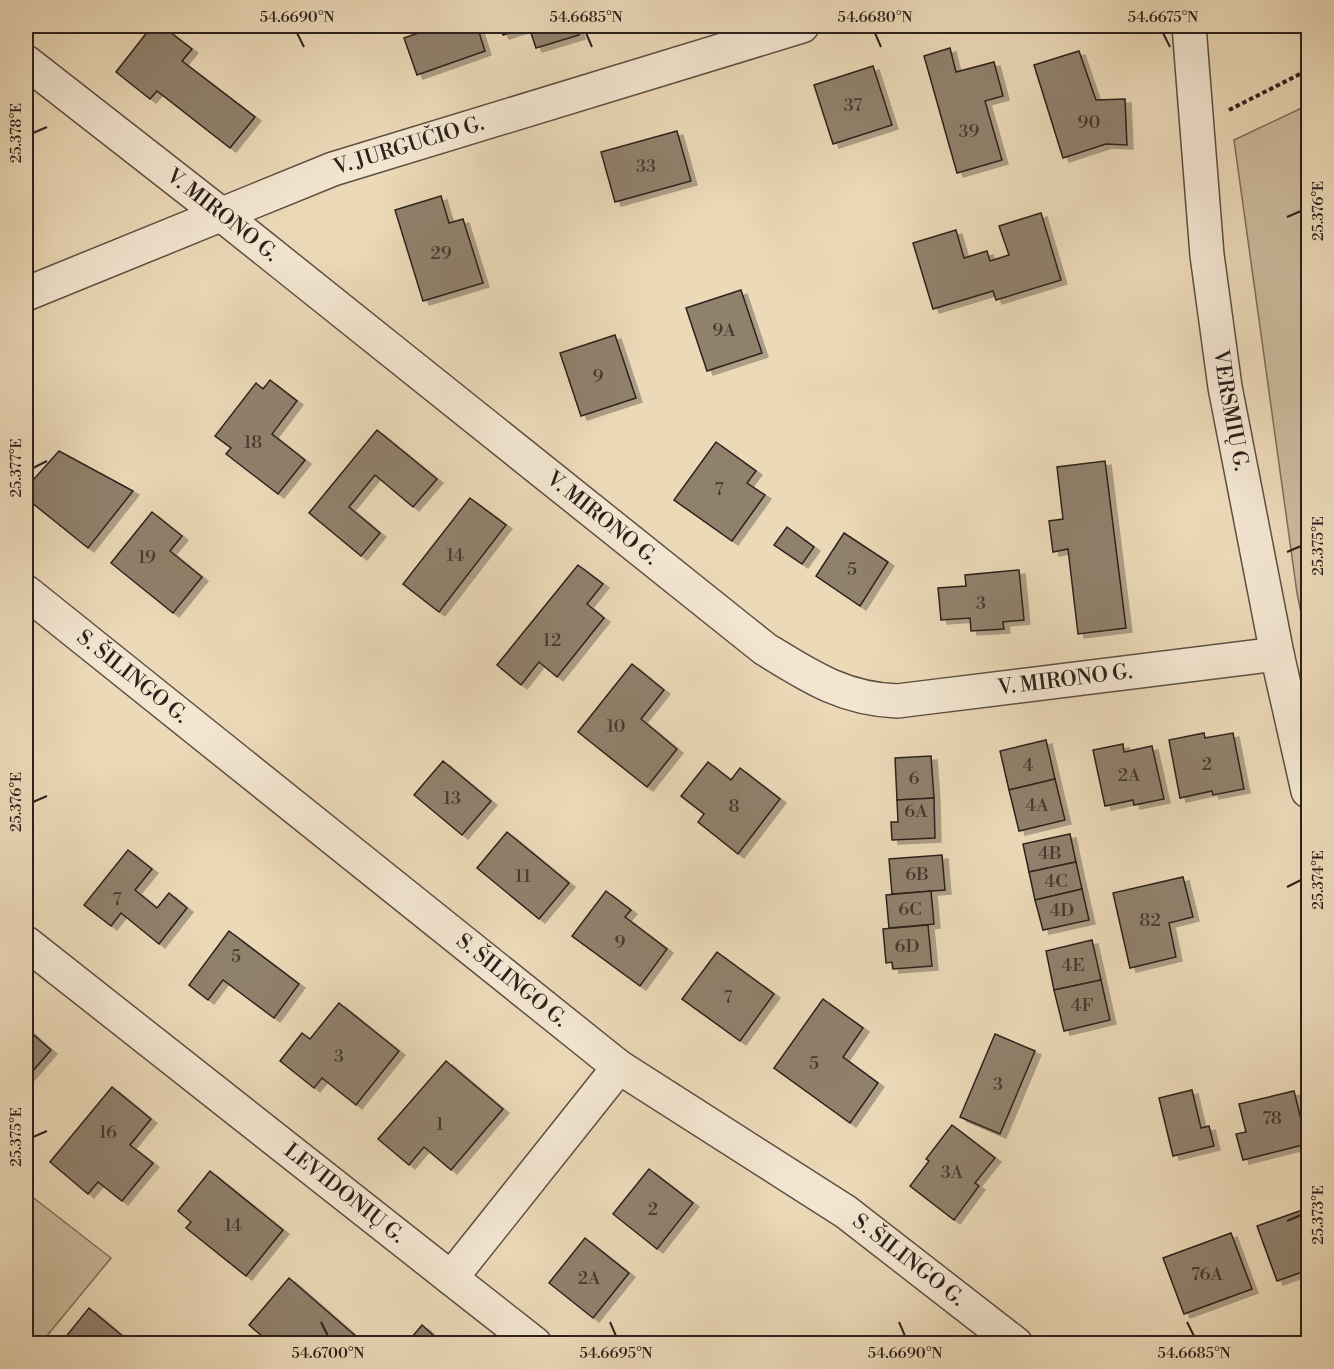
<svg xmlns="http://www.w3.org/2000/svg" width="1334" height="1369" font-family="'Libre Bodoni',serif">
  <defs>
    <filter id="shadow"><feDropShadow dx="6" dy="4" stdDeviation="0" flood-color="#0004"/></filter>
  </defs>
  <rect width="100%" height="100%" fill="#ecd9b8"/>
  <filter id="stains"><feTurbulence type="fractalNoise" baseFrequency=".00333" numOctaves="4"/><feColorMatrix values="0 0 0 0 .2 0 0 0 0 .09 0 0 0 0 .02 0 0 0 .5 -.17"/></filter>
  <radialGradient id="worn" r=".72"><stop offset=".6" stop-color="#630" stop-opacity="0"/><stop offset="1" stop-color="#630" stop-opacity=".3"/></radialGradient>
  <g fill="#ccba9d" stroke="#7c6e5c" stroke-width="1.5">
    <path d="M1308 105V649L1297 593 1234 140Z"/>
    <path d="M26 1192 111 1258 41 1343H26Z"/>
  </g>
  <g fill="#90816d" stroke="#2d211c" stroke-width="1.5" filter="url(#shadow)">
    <path d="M152 26H162L192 49 182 61 255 117 230 148 157 91 150 99 116 72Z"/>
    <path d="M425 26H477L485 51 417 75 404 38 427 30Z"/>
    <path d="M500 26H576L579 35 536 48 529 27 503 35Z"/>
    <path d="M950 48 956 72 994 62 1003 96 985 101 1002 160 957 173 924 56Z"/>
    <path d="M1079 51 1096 100 1125 99 1127 145 1106 144 1063 158 1034 65Z"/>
    <path d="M873 66 892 125 833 144 814 85Z"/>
    <path d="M677 131 691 181 615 202 601 152Z"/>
    <path d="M441 196 449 223 463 219 483 283 423 301 395 210Z"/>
    <path d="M1041 213 1061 280 996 300 993 291 933 309 913 243 956 230 964 258 987 251 990 261 1009 255 999 226Z"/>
    <path d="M741 290 762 353 707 371 686 308Z"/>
    <path d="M615 335 636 398 581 416 560 353Z"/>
    <path d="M270 380 297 401 272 434 305 460 278 494 226 454 231 448 215 436 256 383 263 389Z"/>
    <path d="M377 430 437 479 413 507 375 475 349 507 380 533 361 556 309 513Z"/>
    <path d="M716 442 756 471 747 483 765 495 732 541 674 500Z"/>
    <path d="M59 451 133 491 88 548 26 498V488Z"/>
    <path d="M1105 461 1126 628 1078 634 1068 549 1053 552 1049 521 1063 519 1057 467Z"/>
    <path d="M470 498 506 525 439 612 403 584Z"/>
    <path d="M152 512 182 536 170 551 202 577 173 613 111 563Z"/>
    <path d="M787 527 814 547 802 564 774 545Z"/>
    <path d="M844 533 888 562 860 606 816 576Z"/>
    <path d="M578 565 603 584 587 604 604 618 557 677 539 662 521 685 497 665Z"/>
    <path d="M1019 570 1024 620 1003 622 1004 629 971 631 970 618 941 620 938 588 966 586 965 575Z"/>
    <path d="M632 664 664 690 641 719 677 749 647 787 578 732Z"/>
    <path d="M1204 733 1205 738 1233 733 1244 789 1213 795 1212 791 1180 798 1169 740Z"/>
    <path d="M1046 740 1055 779 1009 790 1000 751Z"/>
    <path d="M1123 744 1124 752 1152 746 1164 799 1134 805 1133 800 1105 806 1093 750Z"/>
    <path d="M931 756 934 798 897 800 895 758Z"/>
    <path d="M443 761 491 801 462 835 414 795Z"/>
    <path d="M708 762 731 780 740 768 780 799 738 854 698 822 704 814 681 796Z"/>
    <path d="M1055 779 1065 820 1019 831 1009 790Z"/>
    <path d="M934 798 935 838 892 840 891 822H898L897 800Z"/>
    <path d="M507 832 569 883 539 919 477 868Z"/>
    <path d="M1070 834 1076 862 1029 872 1023 844Z"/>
    <path d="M128 850 152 869 135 890 157 908 169 893 187 908 159 944 121 913 111 926 84 905Z"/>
    <path d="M942 855 945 890 892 894 889 859Z"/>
    <path d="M1076 862 1082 889 1035 900 1029 872Z"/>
    <path d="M1183 877 1193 917 1169 923 1176 957 1130 968 1113 893Z"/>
    <path d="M1082 889 1089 920 1043 930 1035 900Z"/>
    <path d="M606 891 631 910 625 917 667 949 640 986 572 936Z"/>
    <path d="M931 891 934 924 889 928 886 895Z"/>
    <path d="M928 925 932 966 893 969 892 962 886 963 883 929Z"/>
    <path d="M229 931 299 984 274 1018 223 980 208 1000 189 985Z"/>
    <path d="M1092 940 1101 980 1054 990 1046 951Z"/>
    <path d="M717 952 774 994 740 1041 682 999Z"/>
    <path d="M1101 980 1110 1020 1064 1031 1054 990Z"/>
    <path d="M823 999 863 1028 843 1057 878 1083 850 1123 774 1068Z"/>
    <path d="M339 1003 399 1051 356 1105 322 1078 314 1088 280 1061 302 1033 310 1039Z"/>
    <path d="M26 1028 51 1050 26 1079Z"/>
    <path d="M995 1034 1035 1051 1000 1134 960 1117Z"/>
    <path d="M446 1061 503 1109 451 1170 424 1147 409 1165 378 1139Z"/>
    <path d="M112 1087 151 1119 130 1145 153 1163 122 1201 98 1182 88 1194 50 1162Z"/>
    <path d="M1192 1090 1201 1128 1209 1126 1214 1146 1173 1156 1159 1098Z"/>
    <path d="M1294 1091 1307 1144 1243 1160 1236 1134 1246 1132 1239 1104Z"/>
    <path d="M952 1125 995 1158 975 1183 979 1186 954 1220 910 1186 929 1161 926 1159Z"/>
    <path d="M649 1169 693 1203 657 1249 613 1214Z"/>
    <path d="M210 1171 283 1230 246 1276 186 1228 191 1222 178 1211Z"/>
    <path d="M1308 1208V1270L1277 1281 1257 1226Z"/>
    <path d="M1231 1233 1252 1289 1184 1314 1163 1258Z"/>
    <path d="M585 1238 629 1273 593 1318 549 1283Z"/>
    <path d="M289 1278 358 1338 353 1344H271L249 1325Z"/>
    <path d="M89 1308 132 1344H60Z"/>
    <path d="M422 1325 443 1344H406Z"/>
  </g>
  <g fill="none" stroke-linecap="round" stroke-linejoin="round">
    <g stroke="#5d4f43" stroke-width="36">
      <g id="minor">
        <path id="s1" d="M1189 26 1207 255 1225 387 1277 654 1308 791"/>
        <path id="s2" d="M26 62 222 215 765 649C809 676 843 699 897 701L1277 654"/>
        <path id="s3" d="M26 294 333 169 802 26"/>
        <path id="s4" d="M26 592 619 1067 846 1212 1016 1344"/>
        <path id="s5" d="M26 943 451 1278 619 1067"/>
        <path d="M451 1278 535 1344"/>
      </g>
    </g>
    <path stroke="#2d211c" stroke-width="4" stroke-dasharray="4.5 3" stroke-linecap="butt" d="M1229 110 1308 70"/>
    <use href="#minor" stroke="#f3e6d1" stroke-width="33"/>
  </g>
  <path fill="none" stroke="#2d211c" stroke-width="2" d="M297 33 304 47M586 33 592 47M875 33 881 47M1163 33 1170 47M33 133 47 127M1287 217 1301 211M33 468 47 461M1287 552 1301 546M33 802 47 796M1287 887 1301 880M33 1137 47 1131M1287 1221 1301 1215M321 1322 328 1336M610 1322 616 1336M899 1322 905 1336M1187 1322 1194 1336"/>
  <g text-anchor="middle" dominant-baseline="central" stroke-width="4.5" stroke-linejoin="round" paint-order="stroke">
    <g font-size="18" fill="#463930">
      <text x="853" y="105">37</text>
      <text x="1089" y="122">90</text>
      <text x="969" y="131">39</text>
      <text x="646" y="166">33</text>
      <text x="441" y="253">29</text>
      <text x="724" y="330">9A</text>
      <text x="598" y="376">9</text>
      <text x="253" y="442">18</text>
      <text x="719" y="489">7</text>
      <text x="455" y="555">14</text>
      <text x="147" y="557">19</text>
      <text x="852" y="569">5</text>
      <text x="981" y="603">3</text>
      <text x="552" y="640">12</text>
      <text x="616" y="726">10</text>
      <text x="1207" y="764">2</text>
      <text x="1028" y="765">4</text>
      <text x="1129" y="775">2A</text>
      <text x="914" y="778">6</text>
      <text x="452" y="798">13</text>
      <text x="1037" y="805">4A</text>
      <text x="734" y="806">8</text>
      <text x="916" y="811">6A</text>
      <text x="1050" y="853">4B</text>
      <text x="917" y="874">6B</text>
      <text x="523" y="876">11</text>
      <text x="1056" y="881">4C</text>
      <text x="117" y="899">7</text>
      <text x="910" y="909">6C</text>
      <text x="1062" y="910">4D</text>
      <text x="1150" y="920">82</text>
      <text x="620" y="942">9</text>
      <text x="907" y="946">6D</text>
      <text x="236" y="956">5</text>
      <text x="1073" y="965">4E</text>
      <text x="728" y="997">7</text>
      <text x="1082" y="1005">4F</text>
      <text x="339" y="1056">3</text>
      <text x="814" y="1063">5</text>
      <text x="998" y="1084">3</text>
      <text x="1272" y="1118">78</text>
      <text x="440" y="1124">1</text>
      <text x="108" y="1132">16</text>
      <text x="952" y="1172">3A</text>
      <text x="653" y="1209">2</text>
      <text x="233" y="1225">14</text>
      <text x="1207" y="1274">76A</text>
      <text x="589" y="1278">2A</text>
    </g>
    <g font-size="21" fill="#2d211c" stroke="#f3e6d1">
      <text stroke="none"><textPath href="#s3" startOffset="411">V. JURGUČIO G.</textPath></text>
      <text stroke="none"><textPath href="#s2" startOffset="249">V. MIRONO G.</textPath></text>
      <text stroke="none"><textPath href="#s1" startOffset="387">VERSMIŲ G.</textPath></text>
      <text stroke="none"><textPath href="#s2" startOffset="735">V. MIRONO G.</textPath></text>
      <text stroke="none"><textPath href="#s4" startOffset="136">S. ŠILINGO G.</textPath></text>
      <text stroke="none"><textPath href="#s2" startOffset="1257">V. MIRONO G.</textPath></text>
      <text stroke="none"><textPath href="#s4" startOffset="622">S. ŠILINGO G.</textPath></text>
      <text stroke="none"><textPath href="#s5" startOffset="405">LEVIDONIŲ G.</textPath></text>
      <text stroke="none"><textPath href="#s4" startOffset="1108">S. ŠILINGO G.</textPath></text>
    </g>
  </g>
  <rect width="1334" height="1369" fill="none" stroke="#ecd9b8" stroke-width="66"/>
  <rect x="33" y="33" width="1268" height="1303" fill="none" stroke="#2d211c" stroke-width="2"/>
  <g font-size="15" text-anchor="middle" fill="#2d211c">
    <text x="297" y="22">54.6690°N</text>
    <text x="586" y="22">54.6685°N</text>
    <text x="875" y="22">54.6680°N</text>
    <text x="1163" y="22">54.6675°N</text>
    <text transform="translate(16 133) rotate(-90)" y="5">25.378°E</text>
    <text transform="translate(1318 211) rotate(-90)" y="5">25.376°E</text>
    <text transform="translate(16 468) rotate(-90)" y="5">25.377°E</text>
    <text transform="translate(1318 546) rotate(-90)" y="5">25.375°E</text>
    <text transform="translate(16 802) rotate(-90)" y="5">25.376°E</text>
    <text transform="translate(1318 880) rotate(-90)" y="5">25.374°E</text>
    <text transform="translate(16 1137) rotate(-90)" y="5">25.375°E</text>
    <text transform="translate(1318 1215) rotate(-90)" y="5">25.373°E</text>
    <text x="328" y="1358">54.6700°N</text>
    <text x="616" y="1358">54.6695°N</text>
    <text x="905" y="1358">54.6690°N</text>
    <text x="1194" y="1358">54.6685°N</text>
  </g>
  <rect width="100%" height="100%" filter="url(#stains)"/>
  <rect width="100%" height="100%" fill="url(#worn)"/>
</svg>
